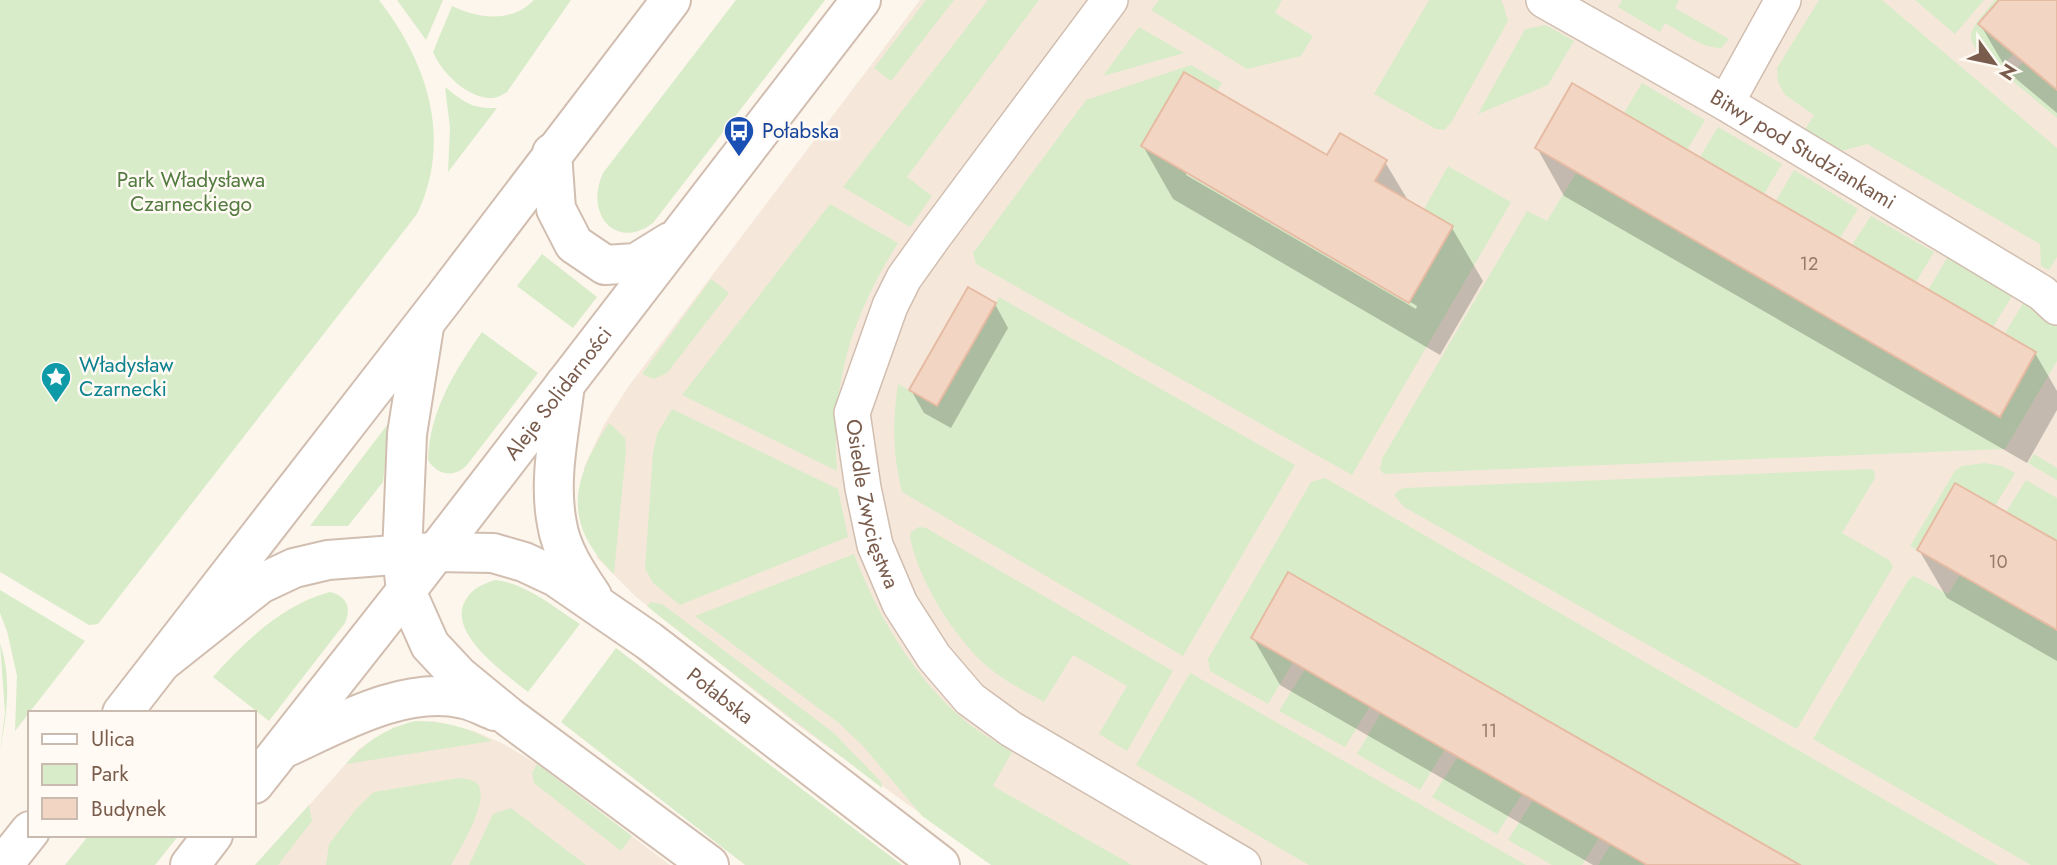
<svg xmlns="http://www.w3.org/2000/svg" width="2057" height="865" font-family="Jost,sans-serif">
  <rect width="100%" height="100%" fill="#fdf6ec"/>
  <g fill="#f5e8da">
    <path d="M920 0H2057V865H992L800 727 635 596 597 558 584 467 604 425 628 387Z"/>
    <path d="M434 721 474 731 504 744 537 764 670 865H256L359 749 394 727Z"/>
  </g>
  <g fill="#d8ecc9">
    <path d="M0 0H379C427 62 453 139 417 214L98 624 89 625 0 572Z"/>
    <path d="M397 0H443L426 40Z"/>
    <path d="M534 0H571L507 92C502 95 497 98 492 98 468 99 441 72 433 52L452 6C478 19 512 23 534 0Z"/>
    <path d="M736 0H825L653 223C616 251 584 214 603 173Z"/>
    <path d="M926 0H954L891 81 874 68Z"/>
    <path d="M988 0H1039L907 177 932 196 910 227 843 187Z"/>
    <path d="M1159 0H1282L1275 13 1313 36 1301 56 1247 69 1151 10Z"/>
    <path d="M1429 0H1500L1502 1 1508 21 1451 123 1444 130 1436 129 1374 94Z"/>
    <path d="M1622 0H1679L1675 8 1729 39 1721 48C1701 48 1683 33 1665 23L1660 32 1618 7Z"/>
    <path d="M1819 0H1882L2057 148V257L2049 270 2041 266 2040 244 1867 144 1842 151 1805 129 1814 115 1785 95 1778 82 1777 68Z"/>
    <path d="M1915 0H1984L1955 34Z"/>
    <path d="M1995 0H1999L1978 24 2013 54 1999 70C1960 38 1965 36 1995 0Z"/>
    <path d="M1546 25 1574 41 1548 85 1478 114 1525 29Z"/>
    <path d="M1139 27 1184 53 1103 76Z"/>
    <path d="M2023 62 2057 90V118L2009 78Z"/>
    <path d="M1191 65 1222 83 1217 91 1184 72 1141 147 1409 303 1453 227 1424 209 1448 166 1511 202 1352 475 976 264 973 253 1086 100Z"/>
    <path d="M1642 83 1705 120 1687 150 1624 113Z"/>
    <path d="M445 87C464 102 472 109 497 108L448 172 450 128Z"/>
    <path d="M1718 127 1782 164 1764 194 1700 157Z"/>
    <path d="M1794 170 1858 209 1840 238 1776 201Z"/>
    <path d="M1576 173 1999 416 2036 352 2005 333 2024 302 2057 326V361L2005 449 1384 474 1380 469 1382 459 1527 211 1547 221Z"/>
    <path d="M830 204 898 243C851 318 831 382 837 471L682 395Z"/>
    <path d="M1871 216 1934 252 1916 282 1852 245Z"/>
    <path d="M542 254 597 297 573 328 517 286Z"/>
    <path d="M1947 258 2012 296 1993 327 1928 290Z"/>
    <path d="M711 279 729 293 667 373 654 379 642 374Z"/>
    <path d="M999 297 1295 465 1183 656 902 492C893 455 892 422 898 384L937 406Z"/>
    <path d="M482 332 538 373 467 465C454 478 438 476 428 460 429 412 455 370 482 332Z"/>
    <path d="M672 409 838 489 848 537 680 605 653 583 645 568 653 453 657 434Z"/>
    <path d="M391 420 383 482 348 526H310Z"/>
    <path d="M609 423 625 438 626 450 614 574C561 522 572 480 609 423Z"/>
    <path d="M2034 454 2057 468V480L2028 463Z"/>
    <path d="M1985 463 2002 466 2015 473 1995 506 1955 484 1917 550 1910 546 1955 471 1962 466Z"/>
    <path d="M1870 469 1874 471 1875 478 1842 533 1889 560 1893 567 1797 729 1404 507 1394 495 1400 489 1406 488Z"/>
    <path d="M1325 478 1998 865H1800L1289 572 1251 638 1293 662 1268 704 1210 671 1208 659 1311 482Z"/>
    <path d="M2026 480 2057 498V541L2006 512Z"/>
    <path d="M919 527 926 528 1173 671 1127 751 1099 734 1127 686 1073 655 1044 702C1026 691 1005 682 988 667 955 639 918 580 910 537L911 532Z"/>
    <path d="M854 554C876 613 914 678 963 719 978 732 996 742 1012 752L993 786 1132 865H991L922 816 863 746 840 724 695 616Z"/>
    <path d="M1960 575 2057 630V865H2031L1813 739 1909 579 1914 576 1948 594Z"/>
    <path d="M495 580C526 583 555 608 580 624L528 692C506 674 447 634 465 601 472 588 483 584 495 580Z"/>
    <path d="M0 590 85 641 15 731 17 676 7 631 0 613Z"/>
    <path d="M330 592C346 596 352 607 345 623L269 721 213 677C245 641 282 605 330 592Z"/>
    <path d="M651 602 662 604 834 733 881 782 882 788 659 616 647 606Z"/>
    <path d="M0 643C12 679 7 714 0 750L5 713Z"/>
    <path d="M616 648 902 865H745L561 722Z"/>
    <path d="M1305 669 1370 706 1345 747 1279 711Z"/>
    <path d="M1190 673 1526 865H1309L1136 765Z"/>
    <path d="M1381 713 1445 749 1420 790 1357 754Z"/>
    <path d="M415 721C444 721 467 727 492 741L346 764C366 741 385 729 415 721Z"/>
    <path d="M1458 757 1522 794 1497 834 1432 797Z"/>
    <path d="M537 764 632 836 621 851 534 783 532 773Z"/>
    <path d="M459 778C467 779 475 779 479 786 488 804 460 849 451 865H326L329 844 356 809 374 792Z"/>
    <path d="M1533 800 1599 838 1582 865H1552L1508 840Z"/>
    <path d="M309 805 312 821 278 865H255Z"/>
    <path d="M511 808 586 865H469L493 814Z"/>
    <path d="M89 835H179L155 865H65Z"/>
    <path d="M1611 844 1647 865H1598Z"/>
  </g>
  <g fill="#0003" fill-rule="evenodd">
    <path d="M2001 0H2057V113L2008 72 1980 24Z"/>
    <path d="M1143 146 1385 162 1409 202 1452 228 1483 281 1440 355 1173 199ZM1186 171 1417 306 1416 309 1186 175Z"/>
    <path d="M1537 148 2035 353 2057 391V410L2027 463 1564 196Z"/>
    <path d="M995 304 1008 328 951 428 924 413 911 390Z"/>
    <path d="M2057 543V661L1947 598 1919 550Z"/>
    <path d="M1253 638 1796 865H1593L1280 685Z"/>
  </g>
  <g fill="#f3d5c3" stroke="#e6bba3" stroke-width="2">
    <path d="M1999 0H2057V90L1978 24Z"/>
    <path d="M1184 72 1327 155 1340 133 1387 160 1375 181 1453 226 1409 303 1141 146Z"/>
    <path d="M1572 83 2036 352 2000 417 1535 148Z"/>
    <path d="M968 287 996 303 937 406 909 390Z"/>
    <path d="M1955 483 2057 541V630L1917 550Z"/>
    <path d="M1288 572 1800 865H1647L1381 713 1251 638Z"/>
  </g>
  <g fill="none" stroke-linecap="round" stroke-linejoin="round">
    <g stroke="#d1beb0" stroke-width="38">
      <g id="minor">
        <path id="s1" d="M1110 0 934 236 904 278 890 306 852 413 863 488 875 545 900 604 934 657 970 699 1011 729 1243 865"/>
        <path id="s2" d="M1544 0 1726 103 2042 293 2057 307"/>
        <path d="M1726 103 1783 0"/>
      </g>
    </g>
    <g stroke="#d1beb0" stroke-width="42">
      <g id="tertiary">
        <path d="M552 153 556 209 574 244 605 265 636 263 670 242"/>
        <path d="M424 327 407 434 402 555 406 591 430 645 459 676 509 717 709 865"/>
        <path d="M565 384C560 430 548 479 557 524 561 550 577 574 592 596"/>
        <path id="s3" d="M163 661 260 584 294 568 328 560 434 552 493 553 524 562 556 577 649 641 940 865"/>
        <path d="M122 713 444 298 671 0"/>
        <path d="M287 747C339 723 405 685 464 699 474 701 485 707 495 711"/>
        <path id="s4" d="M254 784 406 591 861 0"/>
        <path d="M3 865 30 831"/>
        <path d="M190 865 213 835"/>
      </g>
    </g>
    <use href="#minor" stroke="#fff" stroke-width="35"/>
    <use href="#tertiary" stroke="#fff" stroke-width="38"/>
  </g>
  <defs>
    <g id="bus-pin" transform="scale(1.575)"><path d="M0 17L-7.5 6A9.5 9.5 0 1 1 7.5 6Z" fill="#1a4fb4" stroke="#fffaf3"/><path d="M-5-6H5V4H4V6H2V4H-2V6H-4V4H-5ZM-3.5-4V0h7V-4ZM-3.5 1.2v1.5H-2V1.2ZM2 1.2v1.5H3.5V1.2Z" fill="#fff"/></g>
    <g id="sight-pin" transform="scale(1.575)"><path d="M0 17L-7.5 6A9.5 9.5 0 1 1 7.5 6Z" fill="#0f9aa8" stroke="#fffaf3"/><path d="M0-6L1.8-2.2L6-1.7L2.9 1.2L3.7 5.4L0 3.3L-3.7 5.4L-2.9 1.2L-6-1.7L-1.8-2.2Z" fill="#fff"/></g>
  </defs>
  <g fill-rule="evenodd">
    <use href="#bus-pin" x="739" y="131"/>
    <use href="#sight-pin" x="56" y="377"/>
  </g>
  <g text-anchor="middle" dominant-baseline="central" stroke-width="5" stroke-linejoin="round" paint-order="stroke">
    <g font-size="18" fill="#987a6a">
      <text x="1809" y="264">12</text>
      <text x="1998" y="562">10</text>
      <text x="1489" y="731">11</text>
    </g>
    <g font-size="21" fill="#164399" stroke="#fffaf3" text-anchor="start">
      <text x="762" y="131">Połabska</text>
    </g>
    <g font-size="21" fill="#7a5c4d" stroke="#fffaf3">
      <text stroke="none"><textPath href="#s2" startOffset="299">Bitwy pod Studziankami</textPath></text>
      <text stroke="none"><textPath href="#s4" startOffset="495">Aleje Solidarności</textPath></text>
      <text stroke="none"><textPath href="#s1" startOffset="584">Osiedle Zwycięstwa</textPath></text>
      <text stroke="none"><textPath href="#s3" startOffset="632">Połabska</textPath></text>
    </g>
    <g font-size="21" fill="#537a41" stroke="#fffaf3">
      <text x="191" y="180">Park Władysława<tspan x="191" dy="24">Czarneckiego</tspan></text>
    </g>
    <g font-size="21" fill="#0d838f" stroke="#fffaf3" text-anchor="start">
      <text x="79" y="365">Władysław<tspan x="79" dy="24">Czarnecki</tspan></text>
    </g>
  </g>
  <rect x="28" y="711" width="228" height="126" fill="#fffaf3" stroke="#cabbb1" stroke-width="2"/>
  <rect x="42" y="734" width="35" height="10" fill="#ffffff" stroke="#cabbb1" stroke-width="2"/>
  <text x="91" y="746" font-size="21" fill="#7a5c4d">Ulica</text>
  <rect x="42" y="764" width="35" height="21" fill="#d8ecc9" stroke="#cabbb1" stroke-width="2"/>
  <text x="91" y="781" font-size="21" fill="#7a5c4d">Park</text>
  <rect x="42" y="798" width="35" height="21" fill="#f3d5c3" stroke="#cabbb1" stroke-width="2"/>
  <text x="91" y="816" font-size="21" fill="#7a5c4d">Budynek</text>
  <g transform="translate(1994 63) rotate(123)" stroke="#fffaf3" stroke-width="5" paint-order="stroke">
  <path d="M0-5L12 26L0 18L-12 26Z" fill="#7a5c4d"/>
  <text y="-10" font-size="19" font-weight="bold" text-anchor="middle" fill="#7a5c4d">N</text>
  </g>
</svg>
